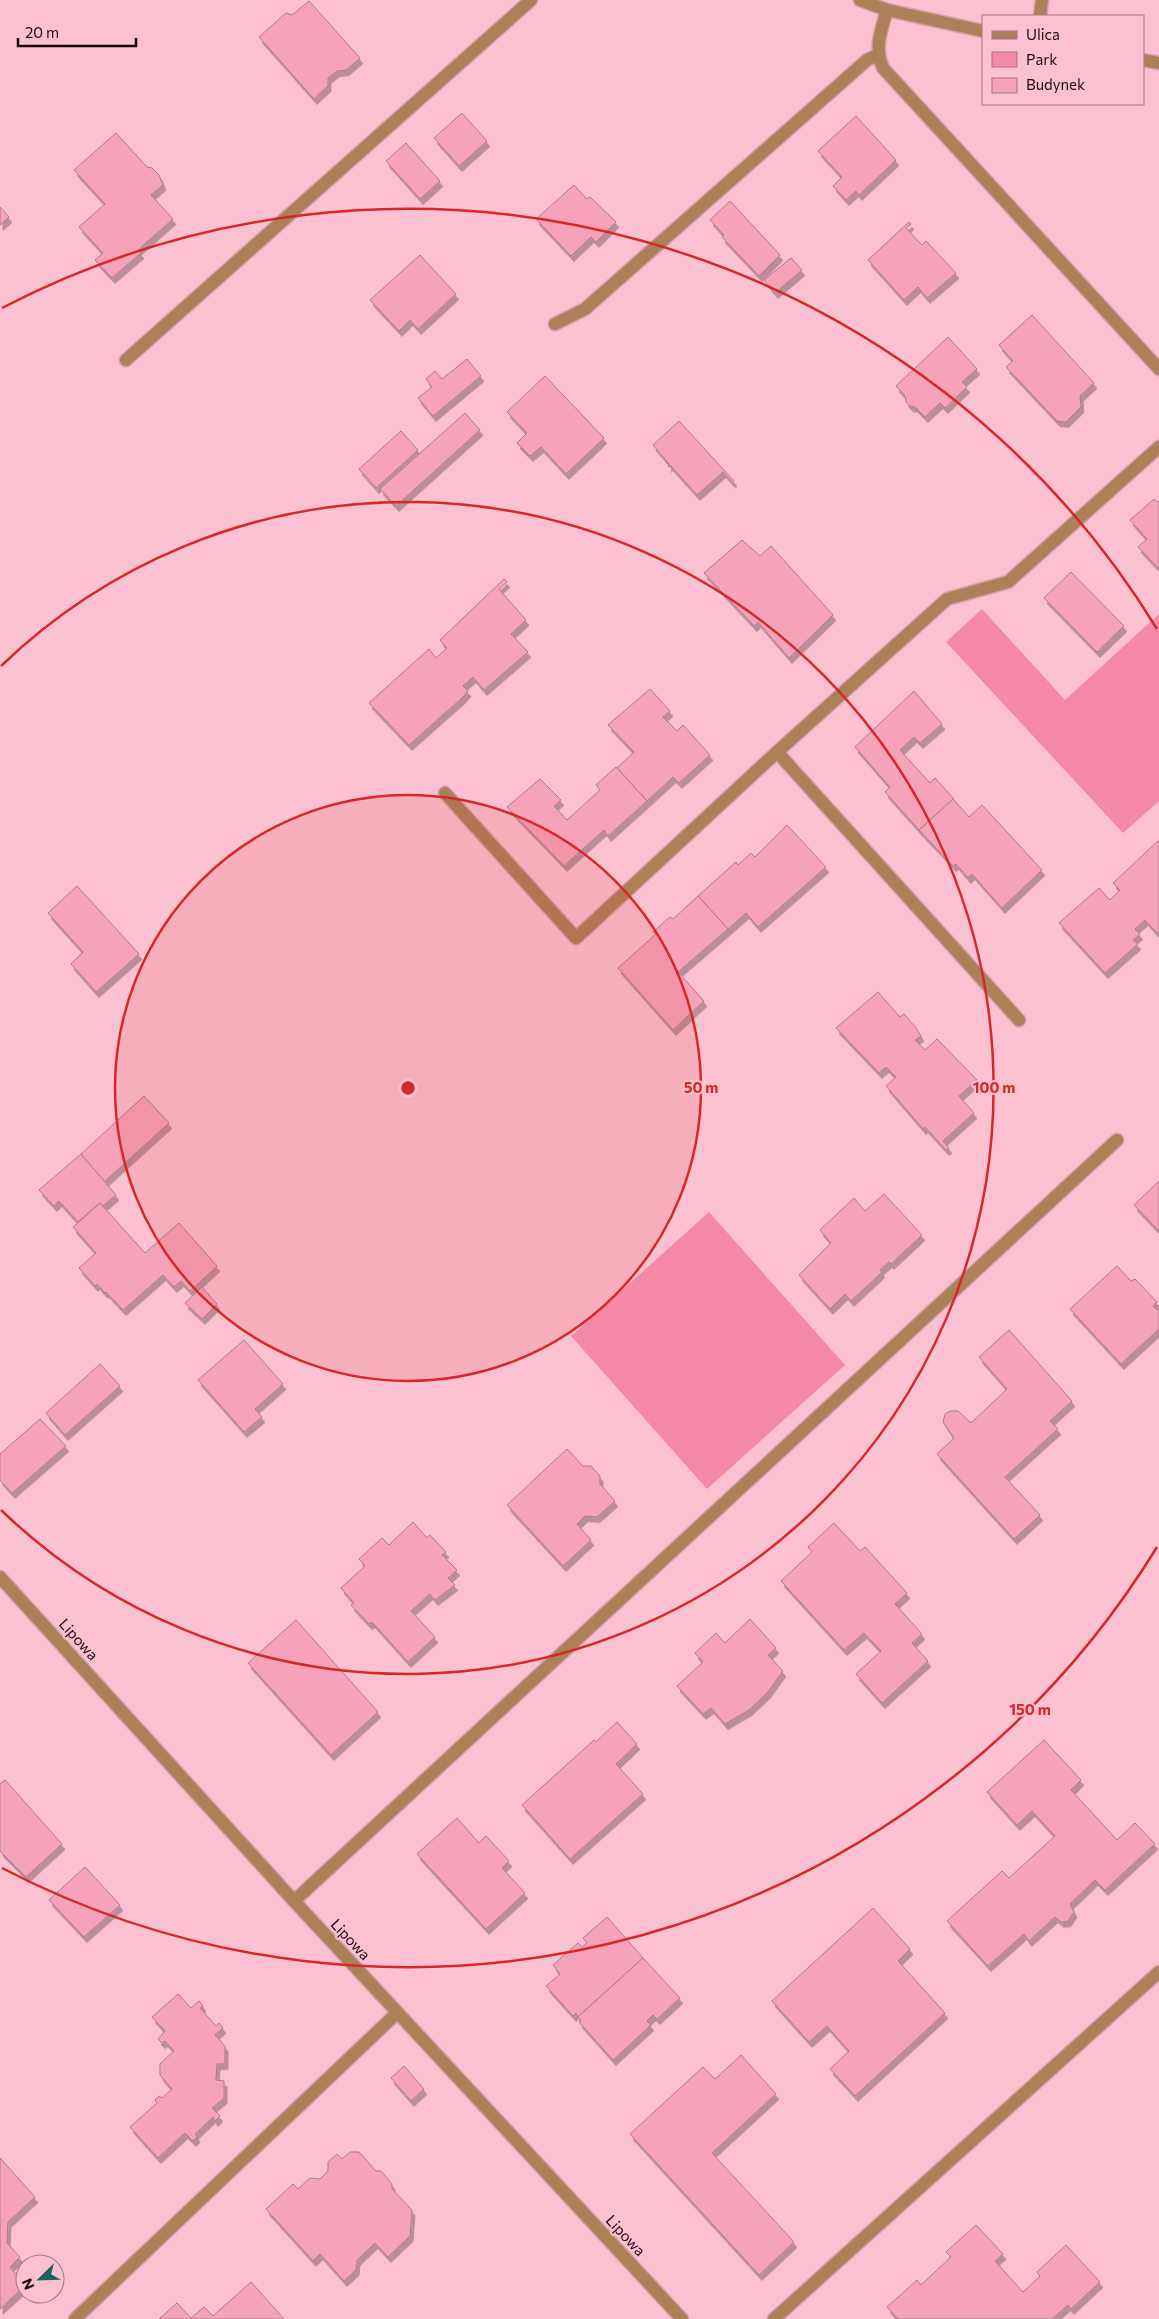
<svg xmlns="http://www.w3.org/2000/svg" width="1159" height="2319" font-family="Commissioner,sans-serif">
  <defs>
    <filter id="shadow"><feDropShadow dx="3" dy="5.5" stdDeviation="0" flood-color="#0004"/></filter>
  </defs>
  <rect width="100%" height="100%" fill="#fcc1d0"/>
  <g fill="#f388a7">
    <path d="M982 609 1065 700 1159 614V801L1123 833 946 642Z"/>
    <path d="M709 1212 845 1365 707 1489 571 1336Z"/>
  </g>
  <g fill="#f6a3b9" stroke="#af7987" filter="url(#shadow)">
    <path d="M309 1 360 58 346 70 337 71 328 78V86L314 99 259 37 286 13 292 15Z"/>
    <path d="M462 113 487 141 459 166 434 138Z"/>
    <path d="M856 116 896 160 859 195 856 191 846 200 833 186 842 177 818 151Z"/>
    <path d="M116 133 147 167 152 168 159 175 163 185 151 195 173 219 138 250 141 253 112 278 95 260 103 253 79 227 105 204 74 170Z"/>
    <path d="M406 143 440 181 420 199 386 161Z"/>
    <path d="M574 185 587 199 590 197 616 222 596 242 591 237 571 256 536 219Z"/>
    <path d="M730 201 780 255 759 276 722 237 724 235 710 220Z"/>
    <path d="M0 207 9 217 0 225Z"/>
    <path d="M909 222 911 224 906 228 922 245 926 241 956 273 927 298 918 287 904 300 868 260Z"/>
    <path d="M420 255 456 294 418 329 410 320 399 331 370 300Z"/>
    <path d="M791 258 802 270 775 293 764 280Z"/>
    <path d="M1032 315 1094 383 1080 396 1081 407 1066 422 1057 421 1006 367 1013 361 999 345Z"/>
    <path d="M948 337 977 369 962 382 967 387 945 408 940 403 925 417 915 407 910 406 906 402 905 396 896 386Z"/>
    <path d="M467 359 481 376 433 416 418 398 432 387 426 379 435 371 442 379Z"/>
    <path d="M545 376 604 438 566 474 541 447 530 456 517 443 527 433 507 412Z"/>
    <path d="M465 413 480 430 396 506 380 489Z"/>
    <path d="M679 421 734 481 732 482 723 472 697 495 670 465 668 467 669 464 653 445Z"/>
    <path d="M401 431 418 450 376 488 359 469Z"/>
    <path d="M1154 499 1157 502 1159 501V569L1138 547 1147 539 1130 520Z"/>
    <path d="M742 540 760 556 771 546 833 615 789 658 758 622 754 626 704 573Z"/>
    <path d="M1071 572 1124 626 1097 652 1044 598Z"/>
    <path d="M504 579 507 582 499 589 526 620 511 634 528 652 484 690 473 677 463 686 468 691 462 698 409 745 369 703 429 649 436 658 447 648 440 640Z"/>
    <path d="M650 689 670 711 663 717 677 731 683 725 710 755 679 783 673 777 647 801 617 768 634 752 608 725Z"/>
    <path d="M914 691 942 724 920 743 914 737 900 750 930 783 935 778 954 799 919 830 885 792 890 787 855 747Z"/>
    <path d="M616 767 647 801 608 836 604 830 564 866 507 807 540 779 561 800 554 806 567 820 600 790 596 785Z"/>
    <path d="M953 799 969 817 982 805 1042 870 1002 908 972 874 968 878 956 864 953 866 919 830Z"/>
    <path d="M787 825 826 867 758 927 746 913 728 929 698 896 736 862 738 865 751 853 755 857Z"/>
    <path d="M1159 840V931L1157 933 1145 920 1135 929 1140 934 1133 940 1138 944 1105 973 1059 923 1099 888 1110 900 1120 890 1113 883Z"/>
    <path d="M77 886 139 954 96 992 71 964 83 952 48 913Z"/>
    <path d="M698 896 728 929 678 972 704 1001 673 1030 618 968 656 934 653 932 670 917 673 919Z"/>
    <path d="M878 992 900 1017 904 1014 916 1028 921 1036 915 1040 925 1050 937 1039 977 1080 959 1096 974 1113 943 1141 949 1148 946 1150 925 1127 923 1129 886 1086 896 1077 886 1067 879 1073 836 1028Z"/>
    <path d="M144 1096 169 1123 104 1182 81 1154Z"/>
    <path d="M81 1154 116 1195 103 1206 100 1203 78 1222 59 1201 54 1206 39 1190Z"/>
    <path d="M1159 1181V1231L1134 1205Z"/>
    <path d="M884 1194 922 1235 891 1264 889 1262 880 1270 882 1272 851 1301 845 1294 830 1309 799 1275 831 1243 820 1230 854 1198 865 1211Z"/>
    <path d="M100 1203 145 1253 179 1223 217 1266 190 1291 181 1281 174 1287 163 1275 123 1310 106 1292 105 1293 97 1284 95 1286 79 1268 96 1253 73 1227Z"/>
    <path d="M1117 1266 1131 1281 1135 1279 1157 1302 1153 1306 1159 1312V1329L1121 1364 1070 1309Z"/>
    <path d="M202 1287 217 1304 202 1319 185 1303Z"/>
    <path d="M1009 1330 1072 1401 1050 1421 1058 1429 1005 1477 1040 1515 1014 1539 937 1454 954 1438 943 1422 945 1414 950 1411H958L971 1423 1007 1389 979 1357Z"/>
    <path d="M244 1340 283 1384 255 1409 262 1417 244 1432 198 1380Z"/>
    <path d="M100 1364 120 1386 65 1435 46 1413Z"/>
    <path d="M40 1419 66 1446 12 1493 0 1480V1454Z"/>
    <path d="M567 1449 583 1466H591L600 1476V1484L615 1501 597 1517 585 1516 577 1524 591 1540 563 1566 507 1505Z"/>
    <path d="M413 1522 427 1538 430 1535 446 1552 442 1555 457 1570 448 1578 455 1585 435 1600 430 1594 411 1611 435 1637 408 1662 372 1622 369 1624 351 1605 354 1603 341 1588 365 1566 359 1559 382 1538 389 1545Z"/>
    <path d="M834 1523 860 1551 865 1547 907 1593 895 1604 922 1634 912 1643 928 1661 882 1703 856 1674 881 1651 864 1633 844 1650 781 1581 812 1552 808 1547Z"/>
    <path d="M750 1619 776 1648 768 1655 783 1671 767 1693 749 1710 725 1724 711 1708 703 1714 677 1686 703 1662 695 1653 716 1633 725 1643Z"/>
    <path d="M296 1620 378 1712 331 1755 248 1663Z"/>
    <path d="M617 1722 637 1744 616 1764 643 1794 570 1859 522 1805 594 1740 596 1742Z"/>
    <path d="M1044 1740 1081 1780 1071 1790 1117 1840 1135 1823 1155 1844 1105 1890 1095 1880 1070 1904 1074 1912 1068 1921 1061 1922 1055 1917 1029 1941 1024 1934 988 1966 947 1921 1002 1871 1009 1878 1055 1836 1032 1811 1017 1825 987 1792Z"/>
    <path d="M5 1780 62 1844 26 1877 0 1851V1784Z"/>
    <path d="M457 1818 479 1843 486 1836 509 1861 502 1868 525 1893 486 1929 417 1854Z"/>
    <path d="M85 1867 120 1905 84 1937 49 1900Z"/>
    <path d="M873 1908 910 1949 898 1961 945 2013 855 2096 830 2069 849 2051 827 2026 809 2042 772 2001Z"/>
    <path d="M607 1917 643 1958 578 2017 576 2013 573 2016 546 1986 560 1974 553 1965 578 1943 582 1947 587 1943 583 1938Z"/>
    <path d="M643 1958 680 1998 657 2019 653 2015 647 2021 651 2025 613 2060 579 2022 581 2021 578 2017Z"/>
    <path d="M178 1994 191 2008 199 2001 203 2006 200 2008 216 2026 219 2023 223 2028 215 2035 225 2046V2064H217L216 2080 224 2081V2098L212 2108 220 2116 215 2121 213 2117 195 2134 197 2137 193 2141 185 2133 158 2158 130 2127 157 2103 155 2100 159 2096 162 2098 172 2089 160 2075V2064L174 2051 165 2041 162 2043 158 2039 165 2031 152 2017Z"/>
    <path d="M741 2055 776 2094 712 2153 794 2242 759 2275 630 2134 703 2067 715 2079Z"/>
    <path d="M404 2066 424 2089 411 2101 391 2078Z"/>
    <path d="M350 2152H359L376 2171H381L392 2184V2189L412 2210 410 2236 388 2257 375 2243 357 2260 356 2270 344 2281 320 2254 313 2261 266 2209 293 2184 298 2189 310 2178 320 2179 328 2171V2162L337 2154 342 2159Z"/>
    <path d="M0 2158 35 2197 8 2222 7 2243 20 2257 10 2267 25 2286 0 2309Z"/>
    <path d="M976 2225 1003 2254 995 2261 1023 2292 1040 2276 1037 2272 1066 2245 1100 2282 1071 2309 1068 2305 1052 2319H898L887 2307 917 2280 921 2285 951 2257 946 2252Z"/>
    <path d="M251 2282 284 2319H159L177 2303 191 2318 204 2307 213 2316Z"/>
  </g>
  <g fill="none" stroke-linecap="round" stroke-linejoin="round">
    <g stroke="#d4a0ad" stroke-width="15">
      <g id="service">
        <path d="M887 10C881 31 874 47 883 68L1159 369"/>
        <path d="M1040 16 1042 0"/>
        <path d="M555 324 585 309 867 60 878 55"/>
        <path d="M126 360 531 0"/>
        <path d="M777 752 1019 1020"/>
        <path d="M445 793 576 938 777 752 947 599 1008 582 1159 447"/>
        <path d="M294 1901 1117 1140"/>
        <path d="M75 2319 397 2013"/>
        <path d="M774 2319 1159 1972"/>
      </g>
    </g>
    <g stroke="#d4a0ad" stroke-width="15">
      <g id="tertiary">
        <path d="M860 0 887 10 983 31"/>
        <path d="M1143 60 1159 63"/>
        <path d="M0 1577 294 1901 682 2319"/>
      </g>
    </g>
    <use href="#service" stroke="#ac8059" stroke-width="12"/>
    <use href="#tertiary" stroke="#ac8059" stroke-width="12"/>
  </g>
  <circle cx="408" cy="1088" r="293" fill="#d62828" fill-opacity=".12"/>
  <g fill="none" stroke="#d62828" stroke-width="2.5">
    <circle cx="408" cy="1088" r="293"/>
    <path d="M1 666A586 586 0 1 1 1 1510"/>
    <path d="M1157 1547A879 879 0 0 1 2 1868M2 308A879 879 0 0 1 1157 629"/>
  </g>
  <g text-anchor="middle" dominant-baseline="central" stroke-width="4" stroke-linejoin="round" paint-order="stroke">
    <g font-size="15" fill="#1c090f" stroke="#fcc1d0">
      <text transform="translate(79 1639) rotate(48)">Lipowa</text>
      <text transform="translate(351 1939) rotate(47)">Lipowa</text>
      <text transform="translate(626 2235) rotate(47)">Lipowa</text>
    </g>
  </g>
  <circle cx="408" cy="1088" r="8" fill="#d62828" stroke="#fcc1d0" stroke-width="2.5"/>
  <g font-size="15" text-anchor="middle" font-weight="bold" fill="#d62828" stroke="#fcc1d0" stroke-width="4" stroke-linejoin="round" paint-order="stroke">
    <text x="701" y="1093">50 m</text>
    <text x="994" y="1093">100 m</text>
    <text x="1030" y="1715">150 m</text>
  </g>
  <rect x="982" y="15" width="162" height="90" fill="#fcc1d0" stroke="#a27783"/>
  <rect x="992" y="31" width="25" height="8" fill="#ac8059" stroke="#a27783"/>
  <text x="1026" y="40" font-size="15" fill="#1c090f">Ulica</text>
  <rect x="992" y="52" width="25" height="15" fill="#f388a7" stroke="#a27783"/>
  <text x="1026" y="65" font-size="15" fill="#1c090f">Park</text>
  <rect x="992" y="78" width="25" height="15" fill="#f6a3b9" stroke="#a27783"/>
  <text x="1026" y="90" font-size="15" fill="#1c090f">Budynek</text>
  <g transform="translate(40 2279) rotate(247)"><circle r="24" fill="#fcc1d0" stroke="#a27783"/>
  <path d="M0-4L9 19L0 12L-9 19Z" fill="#1b645b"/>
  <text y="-8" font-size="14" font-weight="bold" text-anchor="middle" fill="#1c090f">N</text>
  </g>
  <path d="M18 38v8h118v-8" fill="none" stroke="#1c090f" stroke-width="2.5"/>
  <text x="25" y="38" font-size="15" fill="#1c090f" stroke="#fcc1d0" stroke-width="4" paint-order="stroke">20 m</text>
</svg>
